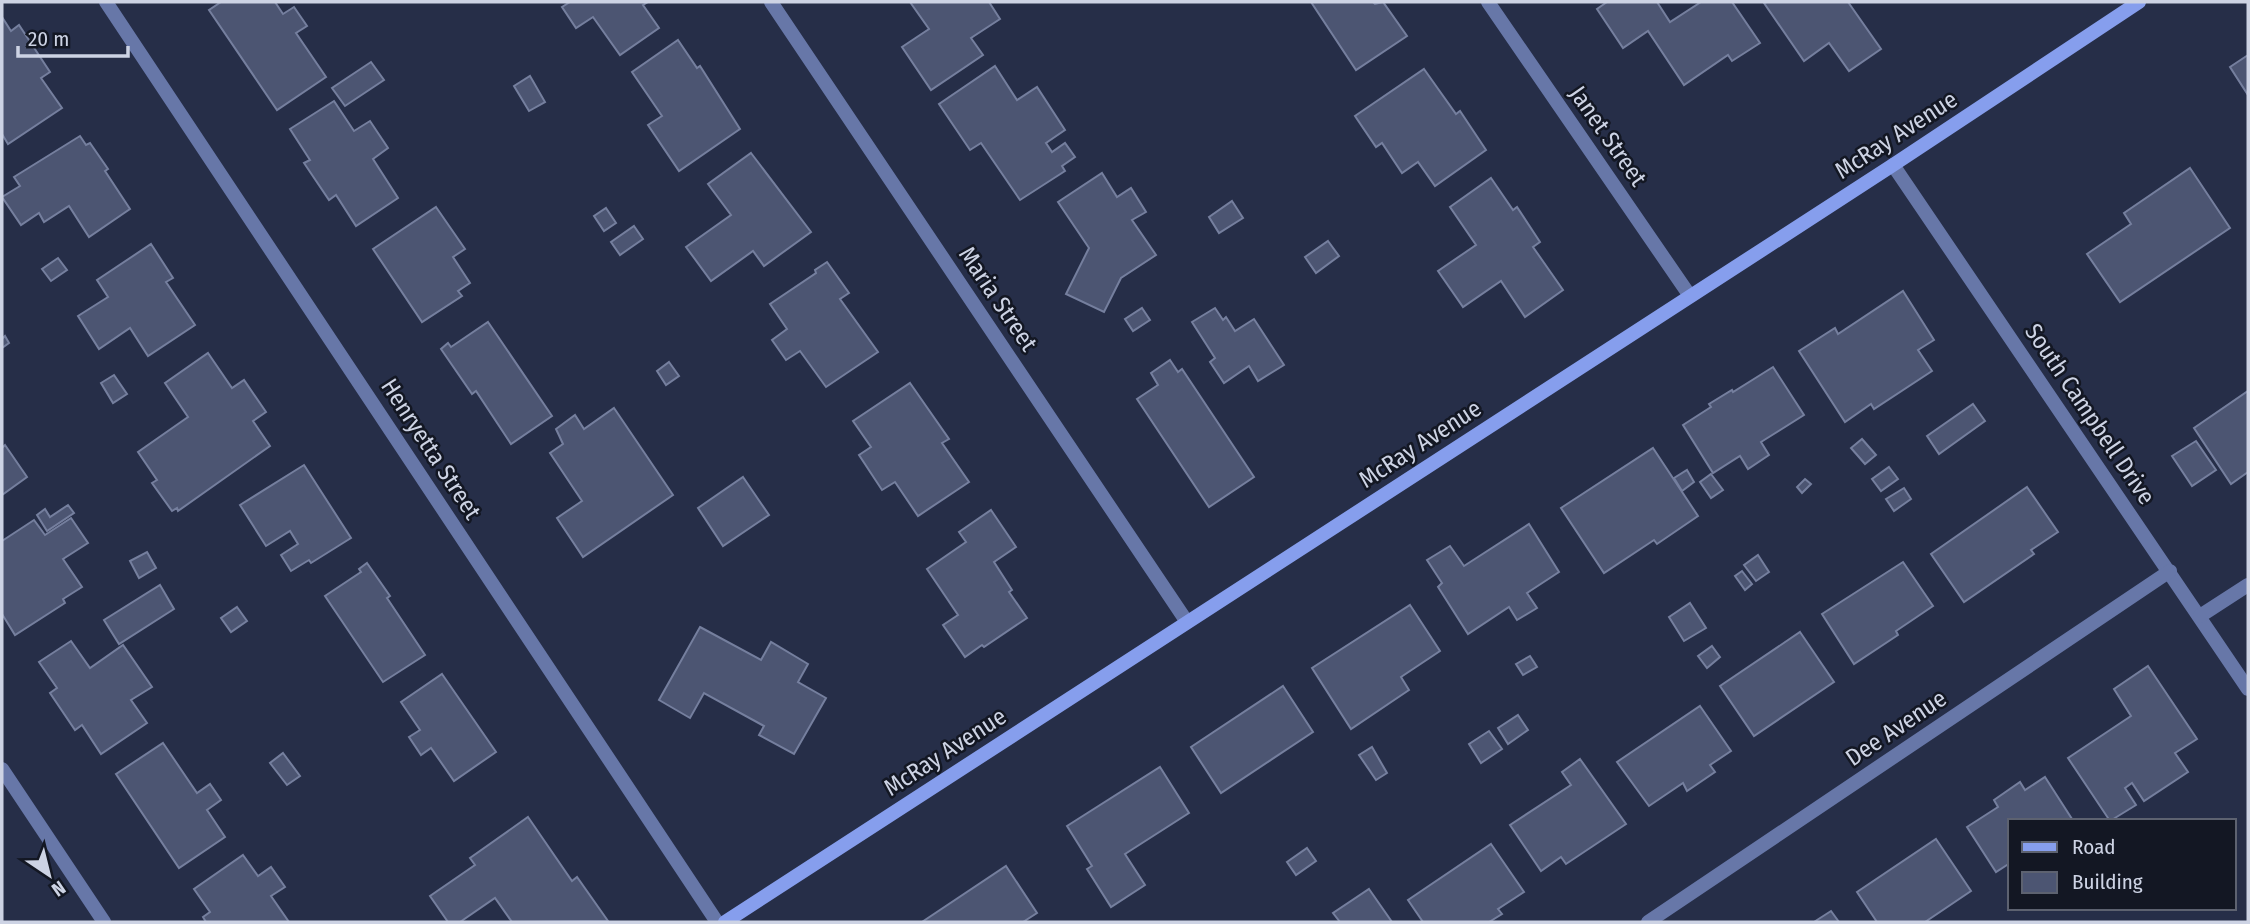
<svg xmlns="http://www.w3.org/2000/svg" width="2250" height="924" font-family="'Fira Sans Condensed',sans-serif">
  <rect width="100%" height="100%" fill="#262e48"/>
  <g fill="#4c5572" stroke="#757f9e" stroke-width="2">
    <path d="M221 2H275L283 14 294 7 307 26 296 33 326 77 277 110 209 10Z"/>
    <path d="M570 2H648L643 5 659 28 620 55 593 17 576 28 562 7Z"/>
    <path d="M910 2H989L1000 19 971 38 983 55 931 90 902 47 929 29Z"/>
    <path d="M1311 2H1373L1375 4 1383 2 1407 36 1356 70Z"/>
    <path d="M1607 2H1657L1670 22 1701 2H1732L1760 43 1732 61 1728 55 1684 85 1648 31 1623 48 1597 9Z"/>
    <path d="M1767 2H1848L1881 49 1849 71 1829 43 1804 61 1764 3Z"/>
    <path d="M2 17 11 31 19 25 50 72 41 78 62 108 8 144 2 134Z"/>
    <path d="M678 40 697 68 700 66 740 129 679 171 648 125 662 116 632 72Z"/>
    <path d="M2248 55V95L2230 67Z"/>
    <path d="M371 62 384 80 345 106 332 88Z"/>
    <path d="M995 66 1017 100 1037 87 1065 130 1046 143 1052 152 1065 143 1075 157 1062 166 1065 171 1020 200 981 143 970 150 939 104Z"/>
    <path d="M1424 69 1456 114 1460 111 1486 150 1435 186 1418 162 1402 173 1382 143 1376 147 1355 116Z"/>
    <path d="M530 76 545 102 529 111 514 86Z"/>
    <path d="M334 101 354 131 370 121 388 148 373 159 398 198 356 226 336 195 329 200 304 163 310 160 290 129Z"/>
    <path d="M80 136 86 145 90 143 108 169 105 171 130 209 89 237 69 206 44 222 39 213 21 225 2 197 20 186 14 177Z"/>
    <path d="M751 153 811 232 764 266 753 251 711 281 686 247 731 215 708 184Z"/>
    <path d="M2190 168 2230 228 2120 302 2087 254 2131 224 2124 213Z"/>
    <path d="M1102 173 1117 197 1131 188 1146 212 1132 220 1156 255 1121 278 1104 312 1066 294 1089 248 1058 202Z"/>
    <path d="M1491 178 1513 210 1517 207 1540 242 1533 247 1563 290 1525 317 1501 281 1463 307 1438 271 1476 245 1450 207Z"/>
    <path d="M1232 201 1243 218 1219 233 1209 217Z"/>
    <path d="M436 207 465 249 453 257 470 283 458 291 462 296 422 322 373 249Z"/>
    <path d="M606 208 616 223 604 231 594 216Z"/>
    <path d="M634 226 643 239 620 255 611 242Z"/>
    <path d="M1328 241 1339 256 1316 273 1305 257Z"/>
    <path d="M151 244 173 278 166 282 195 325 148 356 130 328 99 349 78 316 108 297 97 280Z"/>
    <path d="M58 258 67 270 51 281 42 269Z"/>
    <path d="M827 262 849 293 840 299 878 352 826 387 800 351 786 360 772 340 787 329 770 304 816 273 815 270Z"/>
    <path d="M1903 291 1934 340 1918 350 1932 371 1874 409 1871 404 1845 422 1799 351 1835 328 1838 334Z"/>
    <path d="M1142 308 1150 320 1133 331 1125 319Z"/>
    <path d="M1215 308 1223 320 1226 317 1235 331 1254 319 1284 365 1258 381 1249 366 1224 383 1210 362 1215 358 1192 322Z"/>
    <path d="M488 322 552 416 511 444 476 391 472 394 441 349 448 343 451 347Z"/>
    <path d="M5 336 9 343 2 348V339Z"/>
    <path d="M208 353 232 388 244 380 266 412 253 421 270 446 178 511 177 508 172 511 152 483 157 480 138 452 188 417 165 383Z"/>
    <path d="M1170 360 1178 372 1182 369 1254 477 1209 507 1137 399 1158 385 1151 373Z"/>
    <path d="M669 362 679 376 666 385 657 371Z"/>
    <path d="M1773 367 1804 415 1761 442 1769 455 1748 469 1740 456 1713 473 1683 425 1711 407 1709 404 1732 390 1733 392Z"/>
    <path d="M114 375 127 394 113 403 101 383Z"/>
    <path d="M910 383 949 439 942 443 969 482 918 516 895 482 882 490 859 455 871 447 853 421Z"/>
    <path d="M2248 391V472L2231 484 2194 428Z"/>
    <path d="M1973 404 1985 421 1939 454 1927 436Z"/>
    <path d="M614 408 673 495 583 557 557 518 582 501 550 453 563 444 556 429 575 415 584 429Z"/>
    <path d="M1862 439 1876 455 1865 464 1851 448Z"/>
    <path d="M2196 441 2216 470 2192 486 2172 456Z"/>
    <path d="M5 445 27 477 2 495V448Z"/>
    <path d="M1653 448 1698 516 1657 544 1654 540 1604 573 1561 508Z"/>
    <path d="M304 465 351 538 311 563 309 560 291 571 281 555 298 544 290 531 266 546 240 505Z"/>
    <path d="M1889 467 1898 479 1881 491 1872 479Z"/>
    <path d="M1687 470 1694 482 1682 491 1674 478Z"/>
    <path d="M1711 474 1723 490 1711 498 1700 482Z"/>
    <path d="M743 477 769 515 723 546 698 508Z"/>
    <path d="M1805 479 1811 484 1802 493 1797 487Z"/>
    <path d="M2027 487 2058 532 2031 550 2034 554 1964 602 1931 554Z"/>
    <path d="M1904 488 1911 499 1894 511 1886 499Z"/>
    <path d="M68 505 74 513 47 531 37 515 45 509 50 517Z"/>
    <path d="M991 510 1016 547 994 562 1012 590 1009 592 1027 618 984 647 982 645 965 657 943 625 958 615 927 569 966 542 959 532Z"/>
    <path d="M71 518 88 543 63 559 82 587 63 599 65 603 15 635 2 614V541L34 520 45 535Z"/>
    <path d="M1529 524 1559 572 1527 593 1537 608 1517 620 1509 607 1468 634 1438 587 1442 583 1427 560 1450 546 1464 566Z"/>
    <path d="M147 552 156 568 139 578 130 561Z"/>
    <path d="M1758 555 1769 572 1756 581 1744 565Z"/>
    <path d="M1903 562 1933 606 1896 631 1898 635 1854 664 1822 614Z"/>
    <path d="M367 563 390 596 387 598 425 655 383 682 325 596 361 572 359 569Z"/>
    <path d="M1742 571 1752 584 1745 590 1735 576Z"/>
    <path d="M160 585 174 609 119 644 104 620Z"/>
    <path d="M1690 603 1706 628 1684 641 1669 617Z"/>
    <path d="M1410 605 1440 651 1401 677 1409 690 1351 729 1312 668Z"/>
    <path d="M237 607 247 621 231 632 221 618Z"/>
    <path d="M700 627 761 660 771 642 808 664 798 682 826 698 794 754 759 735 764 726 704 693 690 718 659 700Z"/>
    <path d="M1800 632 1834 682 1754 736 1720 686Z"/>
    <path d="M71 641 90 668 123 645 152 687 131 700 147 723 101 754 82 725 75 730 50 693 57 688 39 662Z"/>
    <path d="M1712 646 1720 657 1707 668 1698 656Z"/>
    <path d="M1530 656 1537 667 1523 675 1516 664Z"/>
    <path d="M2148 666 2197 739 2175 753 2188 772 2144 801 2132 783 2125 788 2136 805 2110 821 2068 758 2131 716 2114 689Z"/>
    <path d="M442 674 496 752 454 781 431 748 421 755 409 737 420 730 401 702Z"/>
    <path d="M1283 686 1313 732 1221 793 1191 747Z"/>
    <path d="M1700 706 1731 751 1710 765 1715 772 1687 791 1683 783 1649 806 1617 762Z"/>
    <path d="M1518 715 1528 730 1508 744 1498 728Z"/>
    <path d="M1489 731 1502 749 1481 763 1469 744Z"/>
    <path d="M163 743 197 793 210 784 221 800 207 810 225 837 179 868 116 774Z"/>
    <path d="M1372 747 1387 773 1376 780 1359 755Z"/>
    <path d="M283 753 300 776 287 785 270 763Z"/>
    <path d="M1580 759 1626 824 1566 864 1561 857 1541 871 1510 825 1571 785 1562 772Z"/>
    <path d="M1160 767 1189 813 1125 854 1145 885 1111 907 1087 869 1092 866 1067 826Z"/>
    <path d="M2045 777 2072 819 2069 821H2010V863L1996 872 1967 827 1998 807 1994 800 2020 782 2025 790Z"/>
    <path d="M528 817 572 881 577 877 608 921 512 922 495 898 460 922H448L430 896 475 865 470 858Z"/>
    <path d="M1936 839 1971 891 1925 922H1877L1857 892Z"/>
    <path d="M1491 844 1524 892 1498 909 1502 914 1489 922H1423L1408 900Z"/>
    <path d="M1307 848 1316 861 1296 875 1287 862Z"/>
    <path d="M243 855 258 876 271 867 285 887 271 896 289 922H206L203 917 210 912 194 889Z"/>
    <path d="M1006 866 1037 913 1023 922H922Z"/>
    <path d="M1369 889 1392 922H1340L1333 913Z"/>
    <path d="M1831 911 1839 922H1814Z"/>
  </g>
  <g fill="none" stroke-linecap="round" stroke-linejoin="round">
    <g stroke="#6777a8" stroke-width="14">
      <path d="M106 2 717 922"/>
      <path d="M771 2 1187 622"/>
      <path d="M1488 2 1690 296"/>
      <path d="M1893 165 2248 689"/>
      <path d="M2200 616 2248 585"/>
      <path d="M2 769 104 922"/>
      <path d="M1648 922 2170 571"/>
    </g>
    <path stroke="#869eed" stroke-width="14" d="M725 922 1893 165 2139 2"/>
  </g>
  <g text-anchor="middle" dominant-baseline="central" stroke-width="5" stroke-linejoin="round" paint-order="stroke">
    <g font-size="24" fill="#cdd3e4" stroke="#131723">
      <text transform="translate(1896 135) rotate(-33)">McRay Avenue</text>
      <text transform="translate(1608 136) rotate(55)">Janet Street</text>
      <text transform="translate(998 299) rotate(56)">Maria Street</text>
      <text transform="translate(2090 414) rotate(56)">South Campbell Drive</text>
      <text transform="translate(1420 444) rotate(-33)">McRay Avenue</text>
      <text transform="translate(431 449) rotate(57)">Henryetta Street</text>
      <text transform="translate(1896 728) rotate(-34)">Dee Avenue</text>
      <text transform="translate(945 752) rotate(-33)">McRay Avenue</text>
    </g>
  </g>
  <rect width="2250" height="924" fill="none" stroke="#cdd3e4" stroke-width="7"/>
  <rect x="2008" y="819" width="228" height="91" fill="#131723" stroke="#5d6270" stroke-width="2"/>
  <rect x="2022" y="842" width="35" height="10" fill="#869eed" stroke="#5d6270" stroke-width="2"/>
  <text x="2072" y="854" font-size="21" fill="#cdd3e4">Road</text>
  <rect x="2022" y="872" width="35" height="21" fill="#4c5572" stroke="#5d6270" stroke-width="2"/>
  <text x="2072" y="889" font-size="21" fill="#cdd3e4">Building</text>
  <g transform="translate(49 875) rotate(145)" stroke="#131723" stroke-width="5" paint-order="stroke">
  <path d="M0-5L12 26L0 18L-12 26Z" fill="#cdd3e4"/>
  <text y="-10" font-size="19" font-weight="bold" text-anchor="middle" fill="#cdd3e4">N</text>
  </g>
  <path d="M18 46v10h110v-10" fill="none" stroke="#cdd3e4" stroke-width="3.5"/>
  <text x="28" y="46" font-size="21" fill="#cdd3e4" stroke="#131723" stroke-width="5" paint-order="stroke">20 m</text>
</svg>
